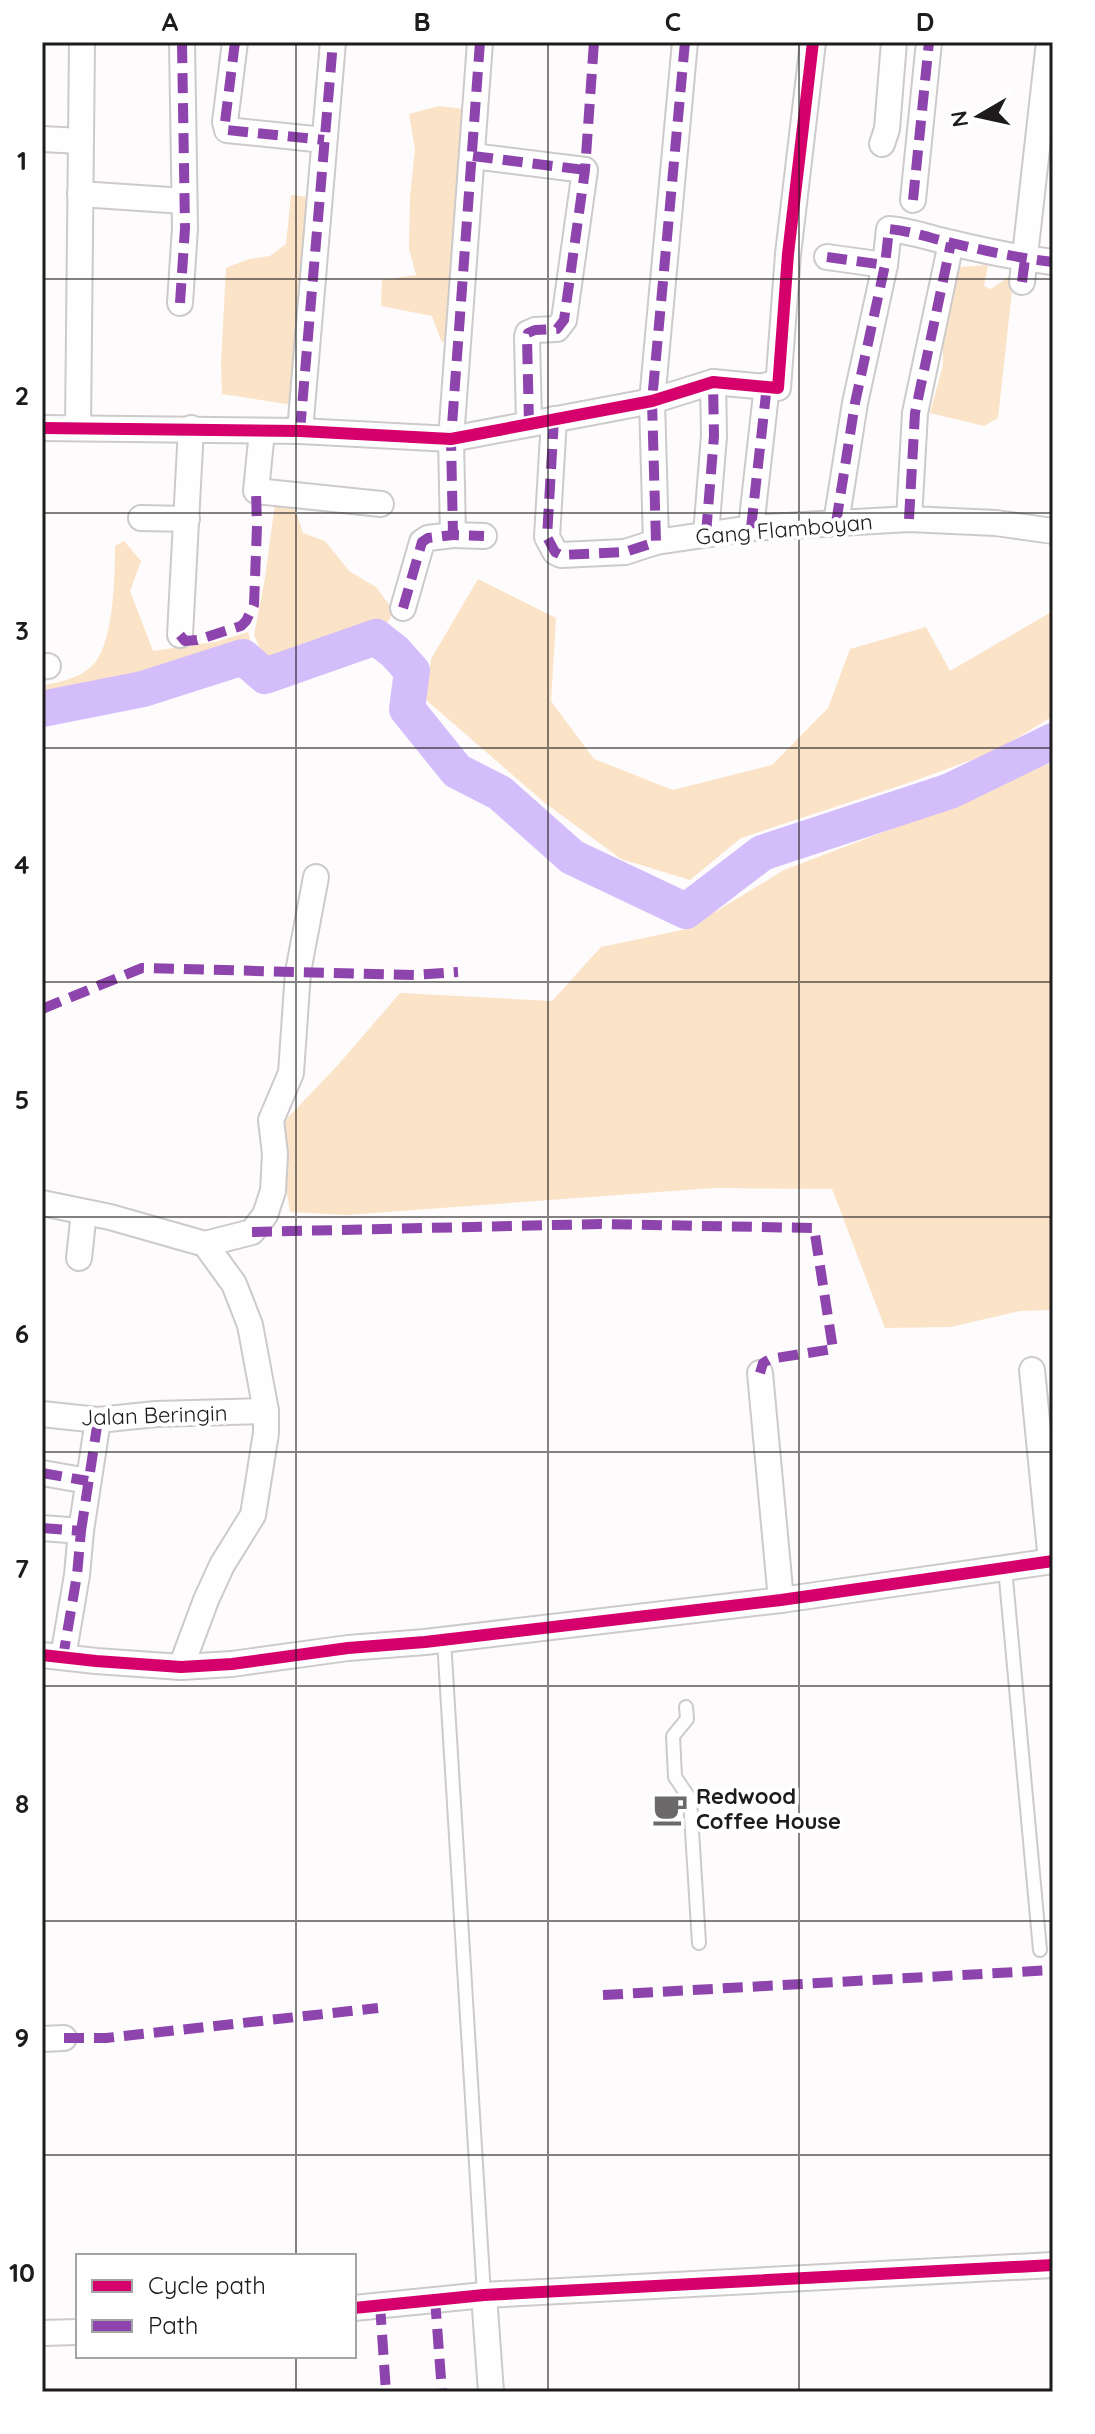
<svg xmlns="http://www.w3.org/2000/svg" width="1095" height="2434" font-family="Quicksand,sans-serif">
  <rect width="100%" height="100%" fill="#fefbfc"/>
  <g fill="#fbe3c7">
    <path d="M439 106 463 109 452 331 442 343 432 316 381 306 382 280 416 275 409 249 410 197 415 149 409 114Z"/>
    <path d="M291 195 316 198 293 405 222 394 221 363 226 268 249 259 270 256 286 244Z"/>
    <path d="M988 265 984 286 991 289 1014 273 998 418 984 426 930 413 943 365V324L959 267Z"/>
    <path d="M275 504 294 506 303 533 325 541 349 571 376 587 394 611 387 623 349 634 316 649 266 663 254 635 265 578Z"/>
    <path d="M124 541 141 561 130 591 153 651 215 642 248 632 252 647 147 679 42 700V686C58 682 77 679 90 668 114 649 115 576 115 546Z"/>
    <path d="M478 579 556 618 551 701 594 759 673 790 772 765 828 708 850 649 926 627 950 671 1053 611V716L996 751 914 781 741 838 690 880 621 859 545 803 425 699 431 659Z"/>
    <path d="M1053 762V1310L1020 1311 950 1327 885 1328 832 1189 714 1188 346 1215 290 1212 277 1129 337 1066 400 993 552 1001 601 947 687 929 784 870 915 820Z"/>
  </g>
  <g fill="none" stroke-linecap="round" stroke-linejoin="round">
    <path stroke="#d4bdfb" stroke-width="36" d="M42 709 143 689 243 657 265 676 376 637 395 652 412 671 407 709 457 771 500 793 572 857 686 911 762 853 950 791 1053 741"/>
    <g stroke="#cccaca" stroke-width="16">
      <g id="service">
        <path d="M1005 1568 1040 1950"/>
        <path d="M444 1640 484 2295"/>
        <path d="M686 1707 687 1719 673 1736 675 1777 690 1799 699 1943"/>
      </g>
    </g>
    <g stroke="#cccaca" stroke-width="28">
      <g id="minor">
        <path d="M235 42 225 122 227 130 324 140"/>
        <path d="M480 42 451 439 453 535 484 536"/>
        <path d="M42 139 81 141"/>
        <path d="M882 144 887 129 894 42"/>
        <path d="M473 156 585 170 564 320 557 329 535 330 528 333 527 337 529 424"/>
        <path d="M80 194 184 201"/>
        <path d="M913 200 929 42"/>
        <path d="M827 257 885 265"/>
        <path d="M1022 282 1049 42"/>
        <path d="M180 303 185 228 182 42"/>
        <path d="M554 419 547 537 555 552 561 555 625 552 656 542 751 528 909 519 996 523 1053 531"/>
        <path d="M42 428 300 431 451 439 652 401 713 382 778 388 788 254 813 42"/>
        <path d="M78 428 82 42"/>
        <path d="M262 431 256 491 381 504"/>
        <path d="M300 431 333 42"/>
        <path d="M141 518 187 519"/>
        <path d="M909 519 915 413 951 243"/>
        <path d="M836 523 855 403 885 265 889 229C911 231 930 238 952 243 985 251 1019 258 1053 262"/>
        <path d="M751 528 767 385"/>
        <path d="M706 534 714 436 713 382"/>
        <path d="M656 542 652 401 685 42"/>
        <path d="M403 608 422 542 428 538 453 535"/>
        <path d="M180 635 191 428"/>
        <path d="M42 667 48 666"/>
        <path d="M42 1203 110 1217 205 1244 234 1284 250 1325 266 1411V1433L253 1515 222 1565 206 1600 181 1667"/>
        <path d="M205 1244 252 1232 265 1215 273 1191 275 1154 271 1120 291 1073 298 972 316 877"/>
        <path d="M79 1258 84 1212"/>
        <path d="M1032 1370 1051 1561"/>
        <path d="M760 1373 781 1600"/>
        <path d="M42 1414 98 1420 156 1414 266 1411"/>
        <path d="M42 1473 88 1481"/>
        <path d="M42 1528 81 1531 77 1575 63 1657"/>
        <path d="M81 1531 98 1420"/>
        <path d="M42 1655 96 1661 181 1667 232 1664 348 1648 425 1642 781 1600 1053 1561"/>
        <path d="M42 2039 64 2038"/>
        <path d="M484 2295 491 2392"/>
        <path d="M354 2308 484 2295 1053 2265"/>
        <path d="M42 2333 78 2332"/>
      </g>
    </g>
    <use href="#service" stroke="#fffeff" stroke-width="12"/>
    <use href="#minor" stroke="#fffeff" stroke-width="24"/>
    <g stroke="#8e44ad" stroke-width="10" stroke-dasharray="20 10" stroke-linecap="butt">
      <path d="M235 42 225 122 227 130 324 140"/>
      <path d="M480 42 451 439 453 535 484 536"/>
      <path d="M473 156 585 170"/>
      <path d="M913 200 929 42"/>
      <path d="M827 257 885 265"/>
      <path d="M1022 282 1025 259"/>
      <path d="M180 303 185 228 182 42"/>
      <path d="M554 419 547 537 555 552 561 555 625 552 656 542 652 401 685 42"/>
      <path d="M529 424 527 337 528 333 535 330 557 329 564 320 585 170 594 42"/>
      <path d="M300 431 333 42"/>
      <path d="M909 519 915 413 951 243"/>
      <path d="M836 523 855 403 885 265 889 229C911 231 930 238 952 243 985 251 1019 258 1053 262"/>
      <path d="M751 528 767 385"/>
      <path d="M706 534 714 436 713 382"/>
      <path d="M403 608 422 542 428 538 453 535"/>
      <path d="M180 635 185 641 197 640 241 626 246 621 254 605 257 526 256 491"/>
      <path d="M42 1009 142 968 414 975 458 972"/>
      <path d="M252 1232 600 1224 814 1228 833 1349 770 1359 763 1363 760 1373"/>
      <path d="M42 1473 88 1481"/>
      <path d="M42 1528 81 1531 77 1575 63 1657"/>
      <path d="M81 1531 98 1420"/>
      <path d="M603 1995 1053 1970"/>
      <path d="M64 2038H106L378 2008"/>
      <path d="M435 2299 442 2392"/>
      <path d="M380 2305 386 2392"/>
    </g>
    <g stroke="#fff" stroke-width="17">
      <g id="cycleway">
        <path d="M42 428 300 431 451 439 652 401 713 382 778 388 788 254 813 42"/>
        <path d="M42 1655 96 1661 181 1667 232 1664 348 1648 425 1642 781 1600 1053 1561"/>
        <path d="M354 2308 484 2295 1053 2265"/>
      </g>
    </g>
    <use href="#cycleway" stroke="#d6006c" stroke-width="12"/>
  </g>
  <path fill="none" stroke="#1d1b1c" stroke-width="2" stroke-opacity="0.55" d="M296 42V2256M548 42V2392M799 42V2392M42 279H1053M42 513H1053M42 748H1053M42 982H1053M42 1217H1053M42 1452H1053M42 1686H1053M42 1921H1053M42 2155H1053M296 2356V2392"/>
  <defs>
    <g id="cafe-bare" transform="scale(2.76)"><path d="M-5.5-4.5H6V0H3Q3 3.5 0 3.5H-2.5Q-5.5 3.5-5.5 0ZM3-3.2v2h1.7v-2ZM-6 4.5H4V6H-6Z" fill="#6c696a" stroke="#fff" stroke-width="2.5" paint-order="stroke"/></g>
  </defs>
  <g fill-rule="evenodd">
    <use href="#cafe-bare" x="670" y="1809"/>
  </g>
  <g text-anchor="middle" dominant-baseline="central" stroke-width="8" stroke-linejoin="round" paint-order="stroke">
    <g font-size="22" fill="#1d1b1c" stroke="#fff">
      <text transform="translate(784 529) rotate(-5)">Gang Flamboyan</text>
      <text transform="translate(154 1415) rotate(-2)">Jalan Beringin</text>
    </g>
    <g font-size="22" font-weight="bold" fill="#1d1b1c" stroke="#fff" text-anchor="start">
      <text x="696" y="1796">Redwood<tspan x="696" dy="25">Coffee House</tspan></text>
    </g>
  </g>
  <rect width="1095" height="2434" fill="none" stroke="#ffffff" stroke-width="88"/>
  <rect x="76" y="2254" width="280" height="104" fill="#ffffff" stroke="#a5a4a4" stroke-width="2"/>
  <rect x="92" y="2280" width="40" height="12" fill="#d6006c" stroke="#a5a4a4" stroke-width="2"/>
  <text x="148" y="2294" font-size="24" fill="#1d1b1c">Cycle path</text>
  <rect x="92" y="2320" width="40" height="12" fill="#8e44ad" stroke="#a5a4a4" stroke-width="2"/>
  <text x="148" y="2334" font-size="24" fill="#1d1b1c">Path</text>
  <g transform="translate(979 116) rotate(261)" stroke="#ffffff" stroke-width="6" paint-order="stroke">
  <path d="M0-6L14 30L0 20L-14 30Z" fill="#1d1b1c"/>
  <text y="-12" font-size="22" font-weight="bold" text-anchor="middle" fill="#1d1b1c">N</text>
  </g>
  <rect x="44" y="44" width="1007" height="2346" fill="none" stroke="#1d1b1c" stroke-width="3"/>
  <g font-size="26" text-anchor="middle" font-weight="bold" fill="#1d1b1c">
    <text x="170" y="31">A</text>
    <text x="422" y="31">B</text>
    <text x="673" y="31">C</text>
    <text x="925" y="31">D</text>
    <text x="22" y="170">1</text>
    <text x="22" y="405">2</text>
    <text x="22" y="640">3</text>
    <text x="22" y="874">4</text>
    <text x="22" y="1109">5</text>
    <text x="22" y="1343">6</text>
    <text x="22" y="1578">7</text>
    <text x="22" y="1813">8</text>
    <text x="22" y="2047">9</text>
    <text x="22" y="2282">10</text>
  </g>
</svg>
